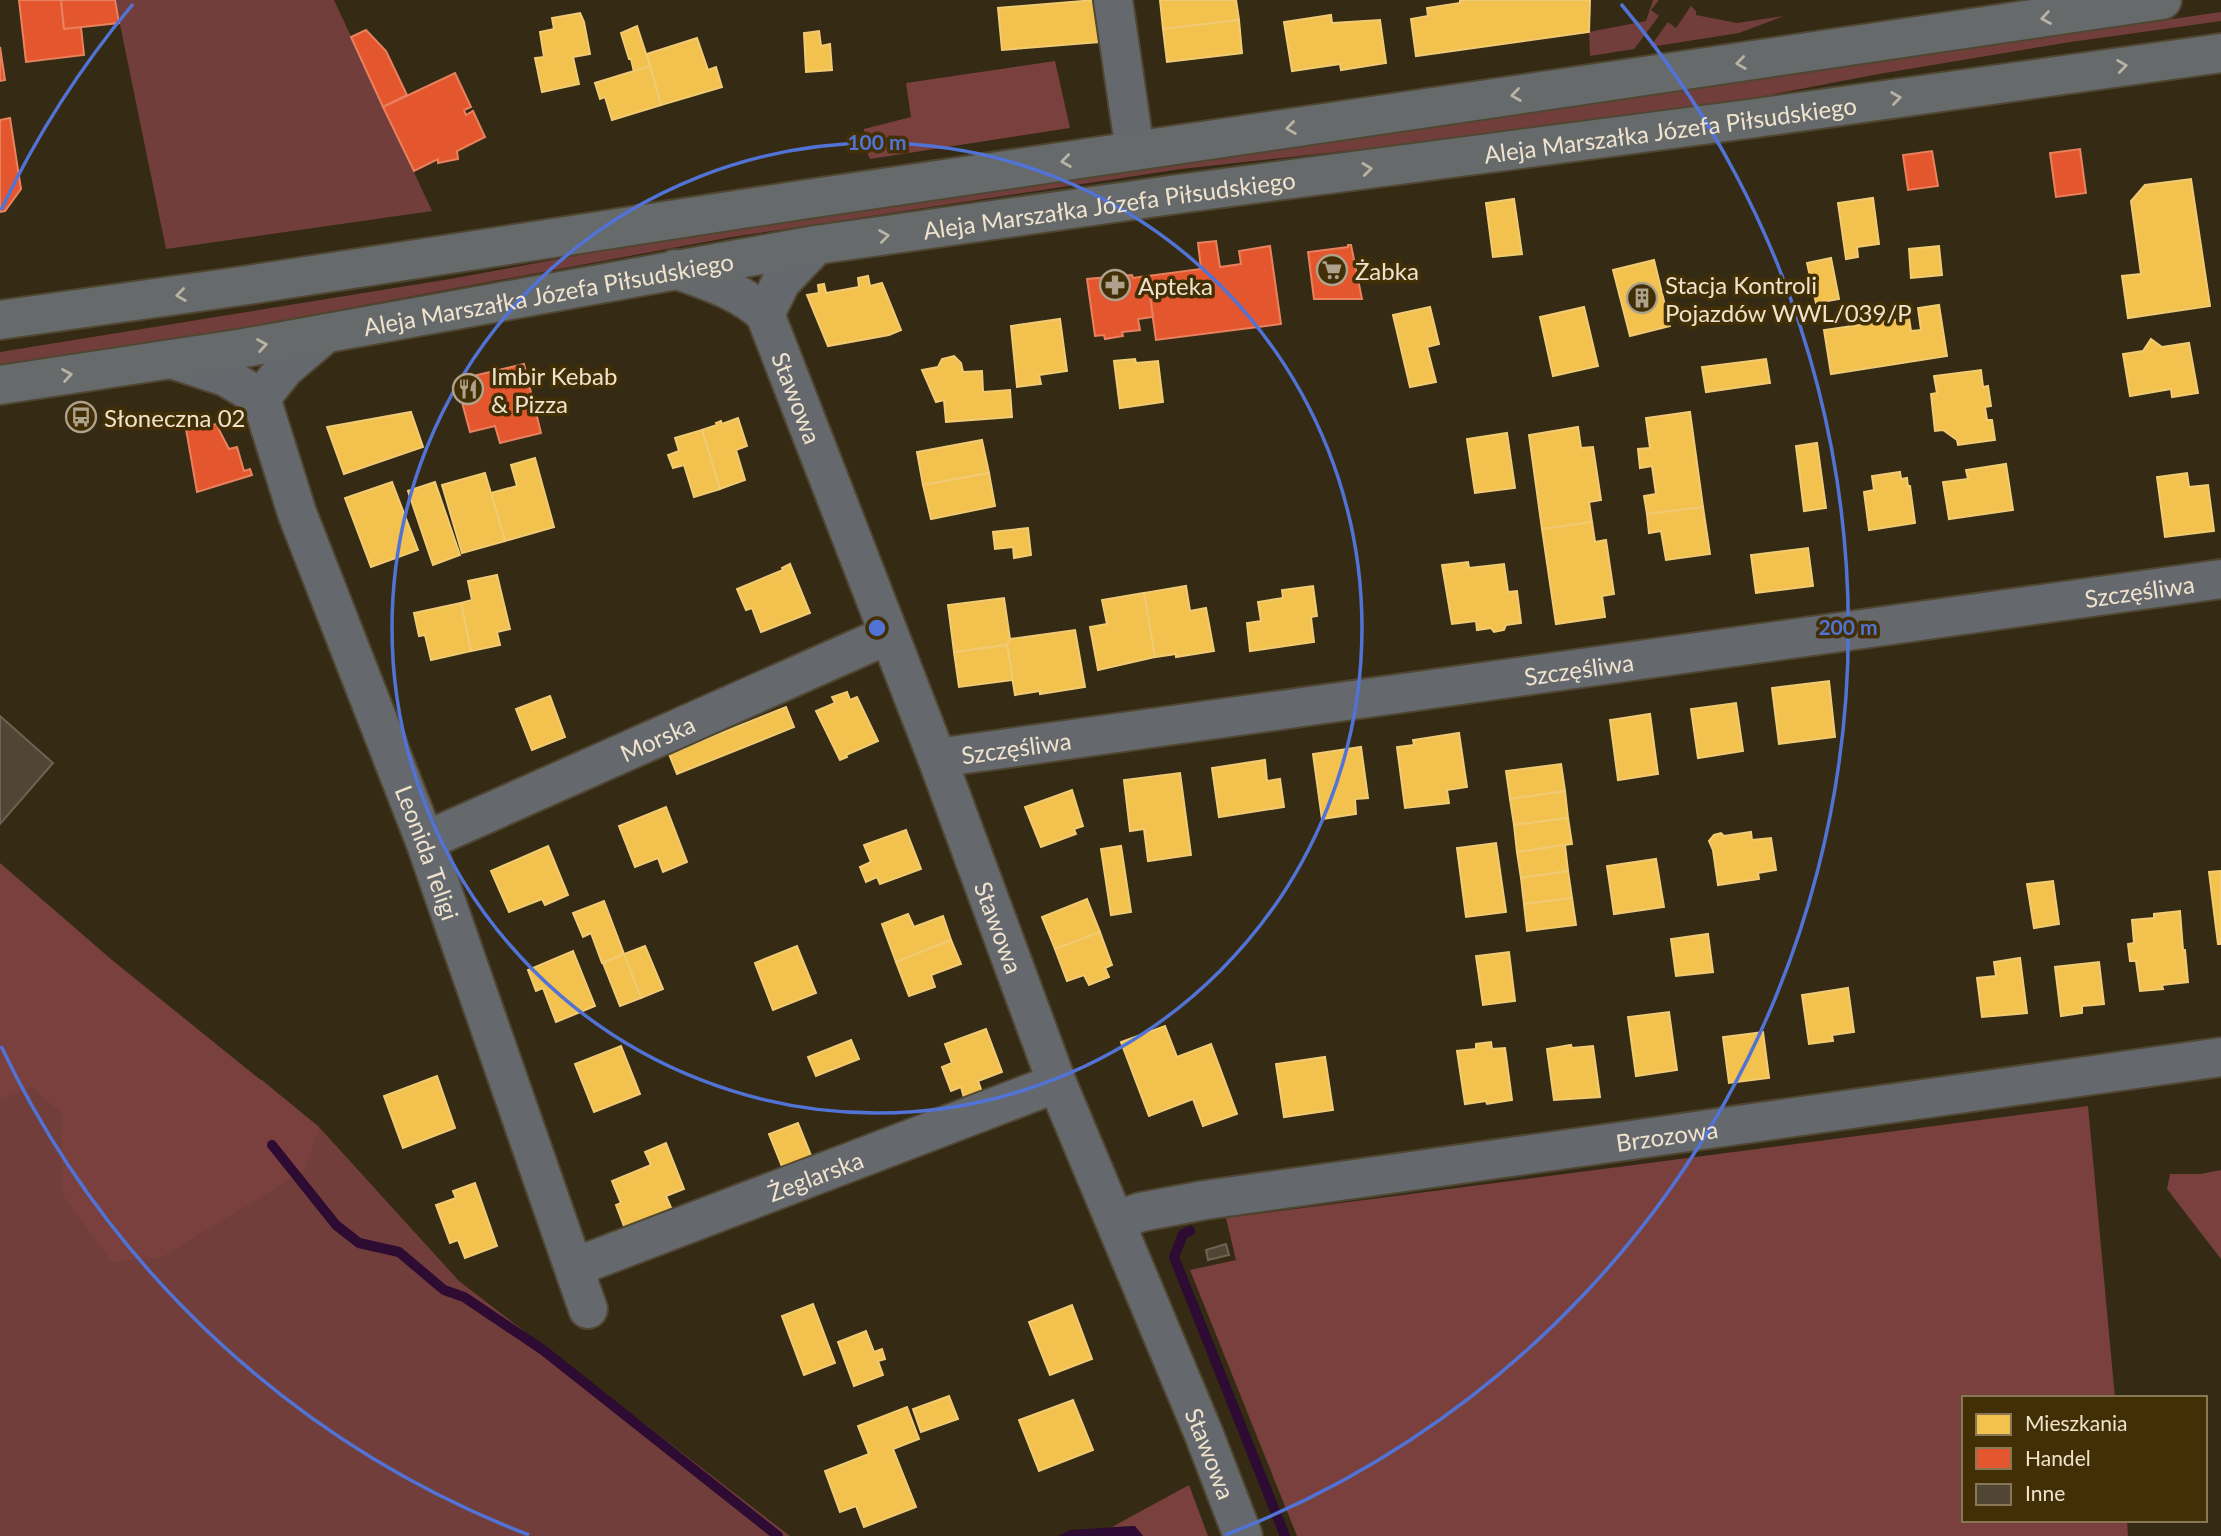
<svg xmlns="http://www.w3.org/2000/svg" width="2221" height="1536" font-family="Lato,sans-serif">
  <rect width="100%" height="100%" fill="#352a13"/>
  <g fill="#723e3b">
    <path d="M115 0H334L432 211 166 249Z"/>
    <path d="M1653 0H1659L1651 10 1659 16 1634 49 1590 56 1589 32 1646 21Z"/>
    <path d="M1691 6 1696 11V15L1737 23 1784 16 1739 33 1650 47 1668 22 1676 28Z"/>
    <path d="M2221 12V21L2064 43 1879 74 1654 117 1181 169 732 237 122 350 0 368V352L450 279 748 224Z"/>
    <path d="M0 1013 262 1080 319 1127 459 1281 790 1536H0Z"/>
  </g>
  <g fill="#79403d">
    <path d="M1055 61 1070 128 870 159 866 150 864 129 911 117 906 83Z"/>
    <path d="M0 863 112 960 319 1127 304 1171 162 1257 112 1262 62 1194V1114L32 1086 0 1101Z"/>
    <path d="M2088 1106 2115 1398H1964V1520H2127L2128 1536H1297L1190 1270 1236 1260 1226 1218Z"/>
    <path d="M2221 1170V1259L2167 1189 2170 1174H2200Z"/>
    <path d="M1189 1485 1208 1536H1143L1134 1526 1112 1527Z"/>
  </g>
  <path fill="#2e0b32" d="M1135 1526 1143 1536H1058L1070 1530Z"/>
  <g fill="#f2c14e" stroke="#f1cb74" stroke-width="2">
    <path d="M1095 0 1099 42 1002 50 998 8Z"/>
    <path d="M1160 0H1236L1239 20 1163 29Z"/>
    <path d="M1460 0H1590L1589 32 1416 56 1411 19 1428 16 1427 8 1460 3Z"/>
    <path d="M580 13 584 22 590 54 573 57 579 84 542 92 535 58 544 57 540 32 554 29 552 18Z"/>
    <path d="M1331 15 1332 23 1380 20 1386 63 1341 70 1340 64 1292 71 1284 22Z"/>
    <path d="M1239 20 1242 53 1167 62 1163 29Z"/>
    <path d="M637 26 650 66 634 72 631 59H629L621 33Z"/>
    <path d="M819 31 821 46 830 44 832 70 806 72 804 33Z"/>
    <path d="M697 38 708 70 716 67 722 87 661 105 647 54Z"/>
    <path d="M650 66 661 105 612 120 605 97 600 99 595 83Z"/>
    <path d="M2191 179 2210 306 2128 318 2122 276 2141 274 2131 201 2145 185Z"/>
    <path d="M1873 198 1879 244 1857 247 1858 257 1846 259 1838 203Z"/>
    <path d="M1514 199 1522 254 1493 257 1486 203Z"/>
    <path d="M1939 246 1942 275 1911 278 1909 249Z"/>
    <path d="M1831 258 1839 299 1816 303 1807 263Z"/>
    <path d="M1654 260 1670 326 1630 336 1613 270Z"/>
    <path d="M868 276 870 286 882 283 901 330 889 335 828 346 807 295 819 293 818 285 824 284 826 293 859 287 858 278Z"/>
    <path d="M1939 305 1947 356 1831 374 1824 330 1909 318 1911 331 1921 330 1918 308Z"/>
    <path d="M1430 307 1439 344 1427 347 1436 382 1410 387 1393 315Z"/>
    <path d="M1584 307 1598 366 1553 376 1540 317Z"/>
    <path d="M1060 319 1067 371 1039 375 1041 384 1017 387 1011 326Z"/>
    <path d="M2151 339 2162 347 2189 343 2198 393 2172 397 2171 389 2130 396 2123 354 2143 351Z"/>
    <path d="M954 356 961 363 963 372 982 371 983 392 1010 390 1012 417 946 422 944 400 936 402 922 370 938 367 942 359Z"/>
    <path d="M1135 359 1136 363 1158 361 1163 402 1120 408 1114 361Z"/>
    <path d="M1766 359 1770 383 1706 392 1702 367Z"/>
    <path d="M1981 370 1983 387 1988 386 1991 406 1985 407 1987 420H1992L1995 440 1958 445 1957 440 1943 430 1935 431 1931 394 1937 393 1934 376Z"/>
    <path d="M411 412 423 447 344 474 327 427Z"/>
    <path d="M1690 412 1703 507 1647 514 1644 496 1656 494 1652 466 1640 468 1638 449 1650 448 1646 418Z"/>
    <path d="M738 418 747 446 736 450 745 480 720 489 702 430 717 425 716 423 721 421 722 424Z"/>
    <path d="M1578 427 1581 448 1593 447 1601 500 1589 502 1592 522 1542 529 1529 435Z"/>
    <path d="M702 430 720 489 694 497 684 465 673 468 668 455 679 451 675 438Z"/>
    <path d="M1507 433 1515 488 1475 493 1467 439Z"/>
    <path d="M982 440 989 473 923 485 917 452Z"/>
    <path d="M1817 443 1826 508 1804 511 1796 446Z"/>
    <path d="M535 458 554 527 505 541 491 493 517 486 511 465Z"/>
    <path d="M2006 464 2013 510 1949 519 1943 482 1968 479 1966 470Z"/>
    <path d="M1900 472 1901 479 1907 478 1908 486H1910L1915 523 1869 530 1864 492 1874 490 1872 476Z"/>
    <path d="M485 473 505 541 462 553 442 485Z"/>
    <path d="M989 473 995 506 931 519 923 485Z"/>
    <path d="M2187 473 2189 487 2208 485 2214 531 2165 537 2157 477Z"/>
    <path d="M392 482 418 550 371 567 345 498Z"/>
    <path d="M435 482 460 555 433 565 408 491Z"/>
    <path d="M1703 507 1710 554 1666 560 1661 531 1649 533 1647 514Z"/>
    <path d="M1592 522 1595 542 1606 540 1614 594 1602 596 1605 617 1556 624 1542 529Z"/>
    <path d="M1028 528 1031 555 1014 558 1013 547 995 549 993 532Z"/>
    <path d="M1808 548 1813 586 1756 593 1751 555Z"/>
    <path d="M1468 562 1469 568 1504 564 1508 592 1517 591 1521 623 1506 625 1504 630 1494 632 1491 628 1477 630 1476 621 1452 624 1442 565Z"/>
    <path d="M790 564 810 613 761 632 752 608 746 610 737 589 783 570 782 568Z"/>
    <path d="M497 575 510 629 497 632 500 645 471 651 461 603 472 600 468 581Z"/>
    <path d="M1186 586 1190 611 1206 608 1214 651 1176 657V654L1155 657 1144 593Z"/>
    <path d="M1313 586 1317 616 1311 617 1314 642 1250 651 1247 623 1261 621 1258 602 1283 598 1282 590Z"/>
    <path d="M1144 593 1155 657 1098 670 1090 627 1107 624 1102 600Z"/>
    <path d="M1004 598 1010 639 1007 645 954 652 948 605Z"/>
    <path d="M461 603 471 651 431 660 425 635 419 636 414 613Z"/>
    <path d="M1075 630 1085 687 1040 694V691L1015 695 1007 645 1010 639Z"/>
    <path d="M1007 645 1013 680 959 687 954 652Z"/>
    <path d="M1829 681 1835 737 1779 744 1772 688Z"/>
    <path d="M847 692 850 700 857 697 878 741 846 755 847 757 840 760 816 711 835 703 832 697Z"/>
    <path d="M550 696 565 737 532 750 516 709Z"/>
    <path d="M1736 703 1743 751 1698 758 1691 709Z"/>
    <path d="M786 707 794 727 677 774 669 754Z"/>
    <path d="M1650 714 1658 774 1618 780 1610 720Z"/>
    <path d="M1459 733 1467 787 1447 790 1449 803 1405 808 1397 747 1414 745 1413 740Z"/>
    <path d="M1361 747 1368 798 1355 799 1356 814 1322 819 1313 754Z"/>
    <path d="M1265 760 1267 781 1280 779 1284 807 1219 817 1212 768Z"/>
    <path d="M1561 764 1565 791 1510 799 1506 771Z"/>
    <path d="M1180 773 1191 855 1148 861 1144 829 1130 831 1124 780Z"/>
    <path d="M1072 790 1083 826 1074 829 1076 834 1041 847 1025 807Z"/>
    <path d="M1565 791 1568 818 1514 825 1510 799Z"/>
    <path d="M666 807 687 862 663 872 658 858 635 867 619 826Z"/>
    <path d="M1568 818 1572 844 1517 852 1514 825Z"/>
    <path d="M906 830 921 869 880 884 877 877 866 882 860 867 871 862 864 845Z"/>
    <path d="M1751 832 1752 840 1771 838 1776 870 1758 873 1759 879 1718 885 1713 850 1709 841 1714 835 1721 833 1724 836Z"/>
    <path d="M1496 843 1506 912 1466 917 1457 848Z"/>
    <path d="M1565 845 1568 871 1521 878 1517 852Z"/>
    <path d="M548 846 568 895 545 905 542 899 509 912 491 871Z"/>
    <path d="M1121 846 1131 912 1111 915 1101 849Z"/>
    <path d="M1656 859 1664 907 1614 914 1607 866Z"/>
    <path d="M1568 871 1572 898 1524 904 1521 878Z"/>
    <path d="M2221 871V944H2218L2209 872Z"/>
    <path d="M2053 881 2059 924 2034 928 2027 884Z"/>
    <path d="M1572 898 1576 925 1527 931 1524 904Z"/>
    <path d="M1087 899 1100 932 1055 949 1042 917Z"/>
    <path d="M604 901 624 954 602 963 591 933 583 937 573 913Z"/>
    <path d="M2180 911 2183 950H2185L2188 982 2162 985 2163 989 2140 991 2136 961H2130L2128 944 2134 943 2132 920 2154 918V914Z"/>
    <path d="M908 914 914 927 943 916 951 940 896 962 882 924Z"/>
    <path d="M1100 932 1112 965 1105 968 1109 977 1089 985 1084 975 1067 981 1055 949Z"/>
    <path d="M1708 934 1713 972 1676 976 1671 939Z"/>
    <path d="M951 940 961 964 931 975 935 987 909 996 896 962Z"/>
    <path d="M645 946 663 989 641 998 624 954Z"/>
    <path d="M797 946 816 993 773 1010 755 963Z"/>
    <path d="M573 951 595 1006 556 1022 543 988 536 991 528 970Z"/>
    <path d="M1509 952 1515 1001 1483 1005 1476 956Z"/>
    <path d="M624 954 641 998 620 1006 603 963Z"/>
    <path d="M2020 958 2027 1013 1982 1017 1977 978 1996 976 1994 962Z"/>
    <path d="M2099 962 2104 1004 2082 1006V1013L2061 1016 2055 967Z"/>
    <path d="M1848 988 1854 1032 1832 1035 1833 1041 1809 1044 1802 995Z"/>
    <path d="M1669 1012 1677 1070 1636 1076 1628 1017Z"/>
    <path d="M1165 1026 1177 1057 1211 1044 1237 1114 1203 1126 1193 1099 1149 1116 1121 1042Z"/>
    <path d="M986 1029 1002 1072 978 1081 982 1092 964 1098 961 1087 951 1091 942 1067 952 1063 945 1044Z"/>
    <path d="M1763 1032 1769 1078 1729 1083 1723 1037Z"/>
    <path d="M851 1040 859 1059 816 1076 808 1057Z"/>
    <path d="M1491 1042 1492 1049 1505 1048 1512 1100 1487 1104 1486 1101 1465 1104 1457 1051 1476 1049V1044Z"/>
    <path d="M1571 1045 1572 1048 1593 1046 1600 1097 1554 1100 1547 1049Z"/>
    <path d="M621 1046 640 1094 594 1112 575 1064Z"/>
    <path d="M1325 1057 1333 1110 1284 1117 1276 1064Z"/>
    <path d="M437 1076 455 1128 403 1148 384 1096Z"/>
    <path d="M798 1123 812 1158 783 1169 769 1134Z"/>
    <path d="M666 1143 684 1189 666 1196 672 1210 625 1229 616 1205 621 1203 612 1181 651 1165 645 1152Z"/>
    <path d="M475 1183 497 1246 465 1258 458 1240 450 1243 436 1205 456 1198 453 1191Z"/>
    <path d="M813 1304 835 1363 804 1375 782 1316Z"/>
    <path d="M1072 1305 1092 1359 1050 1375 1029 1322Z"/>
    <path d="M866 1331 874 1352 882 1349 885 1359 878 1361 883 1375 854 1386 838 1342Z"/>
    <path d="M949 1396 958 1419 921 1432 913 1409Z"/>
    <path d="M1073 1400 1093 1450 1039 1471 1019 1420Z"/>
    <path d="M907 1407 919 1439 893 1449 916 1507 864 1527 856 1506 840 1512 825 1471 869 1454 858 1426Z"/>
  </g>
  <g fill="#e4572e" stroke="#e8815e" stroke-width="2">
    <path d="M19 0H61L64 29 81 27 84 55 26 62Z"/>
    <path d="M61 0H115L119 23 64 29Z"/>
    <path d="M366 30 386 51 407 95 383 107 351 37Z"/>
    <path d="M0 47 5 80 0 81Z"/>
    <path d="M455 73 471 107 464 110 466 115 473 111 485 137 457 151 458 159 438 163V159L414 171 383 107Z"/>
    <path d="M10 118 21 189 5 211 0 212V120Z"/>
    <path d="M2080 149 2086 193 2056 197 2050 153Z"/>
    <path d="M1932 151 1938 186 1908 190 1903 155Z"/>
    <path d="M1216 241 1220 267 1241 264 1239 251 1270 246 1281 324 1156 340 1147 276 1201 269 1198 243Z"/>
    <path d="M1348 245H1351L1362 299H1314L1308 252 1348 247Z"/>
    <path d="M1132 275 1133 278 1147 276 1153 317 1138 319 1140 330 1122 332 1123 336 1105 339 1104 335 1095 336 1087 279Z"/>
    <path d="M524 364 541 433 500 443 495 426 470 432 456 380Z"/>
    <path d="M216 424 229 449 237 447 244 471 250 469 252 475 197 492 186 429Z"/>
  </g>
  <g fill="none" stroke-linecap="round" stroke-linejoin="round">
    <g stroke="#2e0b32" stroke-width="10">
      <path d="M272 1145 336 1225 359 1243 399 1252 444 1290 464 1297 543 1350 778 1536"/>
      <path d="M1190 1231 1183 1234 1174 1257 1285 1536"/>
    </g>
  </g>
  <g fill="#514636" stroke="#6e6252" stroke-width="2">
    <path d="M0 716 53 763 0 824Z"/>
    <path d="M1226 1244 1229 1255 1208 1260 1206 1250Z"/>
  </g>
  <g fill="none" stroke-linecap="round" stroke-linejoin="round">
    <g stroke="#504733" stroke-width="42">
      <g id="minor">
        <path d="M1113 0 1135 151"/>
        <path id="s1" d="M675 269C707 281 739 290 765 314L937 758 1057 1083 1203 1432 1243 1536"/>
        <path d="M765 314 781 282 816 245"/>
        <path id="s2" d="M171 359 226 377 261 398 297 513 425 841 588 1309"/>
        <path d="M261 398 285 368 326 333"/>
        <path id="s3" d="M937 758 2221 579"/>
        <path id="s4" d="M425 841 888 635"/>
        <path id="s5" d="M1116 1221 1141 1212 1205 1200 2221 1057"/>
        <path id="s6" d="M575 1267 1057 1083"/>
      </g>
    </g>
    <g stroke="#504733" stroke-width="42">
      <g id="secondary">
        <path d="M0 320 248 285 794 201 2162 0"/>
        <path id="s7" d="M0 385 244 348 816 245 1178 194 1756 118 2221 53"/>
      </g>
    </g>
    <use href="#minor" stroke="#65686c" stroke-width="38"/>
    <use href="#secondary" stroke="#676a6b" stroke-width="38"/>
  </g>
  <defs><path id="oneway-chevron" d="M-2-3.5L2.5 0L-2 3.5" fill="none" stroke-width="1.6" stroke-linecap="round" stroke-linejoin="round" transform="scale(1.75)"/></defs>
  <g stroke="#b9b3a6">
    <use href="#oneway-chevron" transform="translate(2046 18) rotate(171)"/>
    <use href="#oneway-chevron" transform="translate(1741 63) rotate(172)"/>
    <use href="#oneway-chevron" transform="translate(2122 66) rotate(-8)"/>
    <use href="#oneway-chevron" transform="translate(1516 95) rotate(172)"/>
    <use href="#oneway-chevron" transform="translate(1896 98) rotate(-8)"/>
    <use href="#oneway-chevron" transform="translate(1291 128) rotate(172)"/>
    <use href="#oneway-chevron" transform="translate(1066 161) rotate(172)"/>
    <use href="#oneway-chevron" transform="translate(1367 169) rotate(-7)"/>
    <use href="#oneway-chevron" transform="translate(884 236) rotate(-8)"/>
    <use href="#oneway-chevron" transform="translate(181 295) rotate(172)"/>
    <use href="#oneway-chevron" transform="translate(262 345) rotate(-10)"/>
    <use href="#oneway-chevron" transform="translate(67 375) rotate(-9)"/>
  </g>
  <g fill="none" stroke="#5273d6" stroke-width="3.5">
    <circle cx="877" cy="628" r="485"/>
    <path d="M529 1535A971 971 0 0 1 1 1046M1 210A971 971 0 0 1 133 4M1621 4A971 971 0 0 1 1225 1535"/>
  </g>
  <defs>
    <g id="supermarket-ring" transform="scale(1.575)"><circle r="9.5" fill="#432f05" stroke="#afa28d" stroke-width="1.5"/><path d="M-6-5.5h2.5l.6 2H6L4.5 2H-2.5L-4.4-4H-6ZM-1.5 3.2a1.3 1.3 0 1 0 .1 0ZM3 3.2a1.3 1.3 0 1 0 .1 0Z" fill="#afa28d"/></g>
    <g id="pharmacy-ring" transform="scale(1.575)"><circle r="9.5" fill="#432f05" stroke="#afa28d" stroke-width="1.5"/><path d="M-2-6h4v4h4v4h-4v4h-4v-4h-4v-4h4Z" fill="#afa28d"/></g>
    <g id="building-ring" transform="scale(1.575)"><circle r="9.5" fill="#432f05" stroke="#afa28d" stroke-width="1.5"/><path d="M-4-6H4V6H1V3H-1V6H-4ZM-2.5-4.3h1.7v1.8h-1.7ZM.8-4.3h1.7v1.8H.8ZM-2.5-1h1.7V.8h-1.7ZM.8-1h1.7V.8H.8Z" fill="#afa28d"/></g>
    <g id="restaurant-ring" transform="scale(1.575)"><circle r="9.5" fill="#432f05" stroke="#afa28d" stroke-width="1.5"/><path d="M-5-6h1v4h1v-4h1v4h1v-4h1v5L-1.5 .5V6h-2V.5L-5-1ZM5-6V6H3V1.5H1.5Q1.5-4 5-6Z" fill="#afa28d"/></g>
    <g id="bus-ring" transform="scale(1.575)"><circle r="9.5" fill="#432f05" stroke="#afa28d" stroke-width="1.5"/><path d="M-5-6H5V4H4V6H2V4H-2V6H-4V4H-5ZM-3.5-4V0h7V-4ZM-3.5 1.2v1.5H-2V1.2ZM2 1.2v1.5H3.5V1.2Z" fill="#afa28d"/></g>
  </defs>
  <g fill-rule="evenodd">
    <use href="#supermarket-ring" x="1332" y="270"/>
    <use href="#pharmacy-ring" x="1115" y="285"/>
    <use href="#building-ring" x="1642" y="298"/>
    <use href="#restaurant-ring" x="468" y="389"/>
    <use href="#bus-ring" x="81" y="417"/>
  </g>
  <g text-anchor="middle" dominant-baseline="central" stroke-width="7" stroke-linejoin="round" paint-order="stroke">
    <g font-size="24" fill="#f0e3ce" stroke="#432f05">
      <text stroke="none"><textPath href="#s7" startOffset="1690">Aleja Marszałka Józefa Piłsudskiego</textPath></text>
      <text stroke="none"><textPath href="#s7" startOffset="1124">Aleja Marszałka Józefa Piłsudskiego</textPath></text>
      <text stroke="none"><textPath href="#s7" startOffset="556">Aleja Marszałka Józefa Piłsudskiego</textPath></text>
      <text stroke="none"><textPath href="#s1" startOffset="191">Stawowa</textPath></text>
      <text stroke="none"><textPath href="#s3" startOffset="1214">Szczęśliwa</textPath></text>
      <text stroke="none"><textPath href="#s3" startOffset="648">Szczęśliwa</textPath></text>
      <text stroke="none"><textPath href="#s4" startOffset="254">Morska</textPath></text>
      <text stroke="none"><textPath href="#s3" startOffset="80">Szczęśliwa</textPath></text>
      <text stroke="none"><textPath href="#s2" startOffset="583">Leonida Teligi</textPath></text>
      <text stroke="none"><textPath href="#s1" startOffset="758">Stawowa</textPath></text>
      <text stroke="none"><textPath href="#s5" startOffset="558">Brzozowa</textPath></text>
      <text stroke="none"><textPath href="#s6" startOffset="257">Żeglarska</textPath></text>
      <text stroke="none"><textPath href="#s1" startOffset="1325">Stawowa</textPath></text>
    </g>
    <g font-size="24" fill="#f0e3ce" stroke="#432f05" text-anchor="start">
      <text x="1355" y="270">Żabka</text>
      <text x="1665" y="284">Stacja Kontroli<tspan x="1665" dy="28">Pojazdów WWL/039/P</tspan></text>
      <text x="1138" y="285">Apteka</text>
      <text x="491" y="375">Imbir Kebab<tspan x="491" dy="28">&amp; Pizza</tspan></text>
      <text x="104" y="417">Słoneczna 02</text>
    </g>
  </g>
  <circle cx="877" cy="628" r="10" fill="#5273d6" stroke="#432f05" stroke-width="3.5"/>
  <g font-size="21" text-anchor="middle" font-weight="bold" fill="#5273d6" stroke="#432f05" stroke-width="7" stroke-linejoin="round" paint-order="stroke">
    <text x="877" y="150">100 m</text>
    <text x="1848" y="635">200 m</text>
  </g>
  <rect x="1962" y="1396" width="245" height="126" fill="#432f05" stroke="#887755" stroke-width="2"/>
  <rect x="1976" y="1414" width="35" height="21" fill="#f2c14e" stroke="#887755" stroke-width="2"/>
  <text x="2025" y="1431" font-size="21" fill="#f0e3ce">Mieszkania</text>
  <rect x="1976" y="1448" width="35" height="21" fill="#e4572e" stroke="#887755" stroke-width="2"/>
  <text x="2025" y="1466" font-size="21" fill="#f0e3ce">Handel</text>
  <rect x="1976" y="1484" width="35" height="21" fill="#514636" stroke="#887755" stroke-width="2"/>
  <text x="2025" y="1501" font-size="21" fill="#f0e3ce">Inne</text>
</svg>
